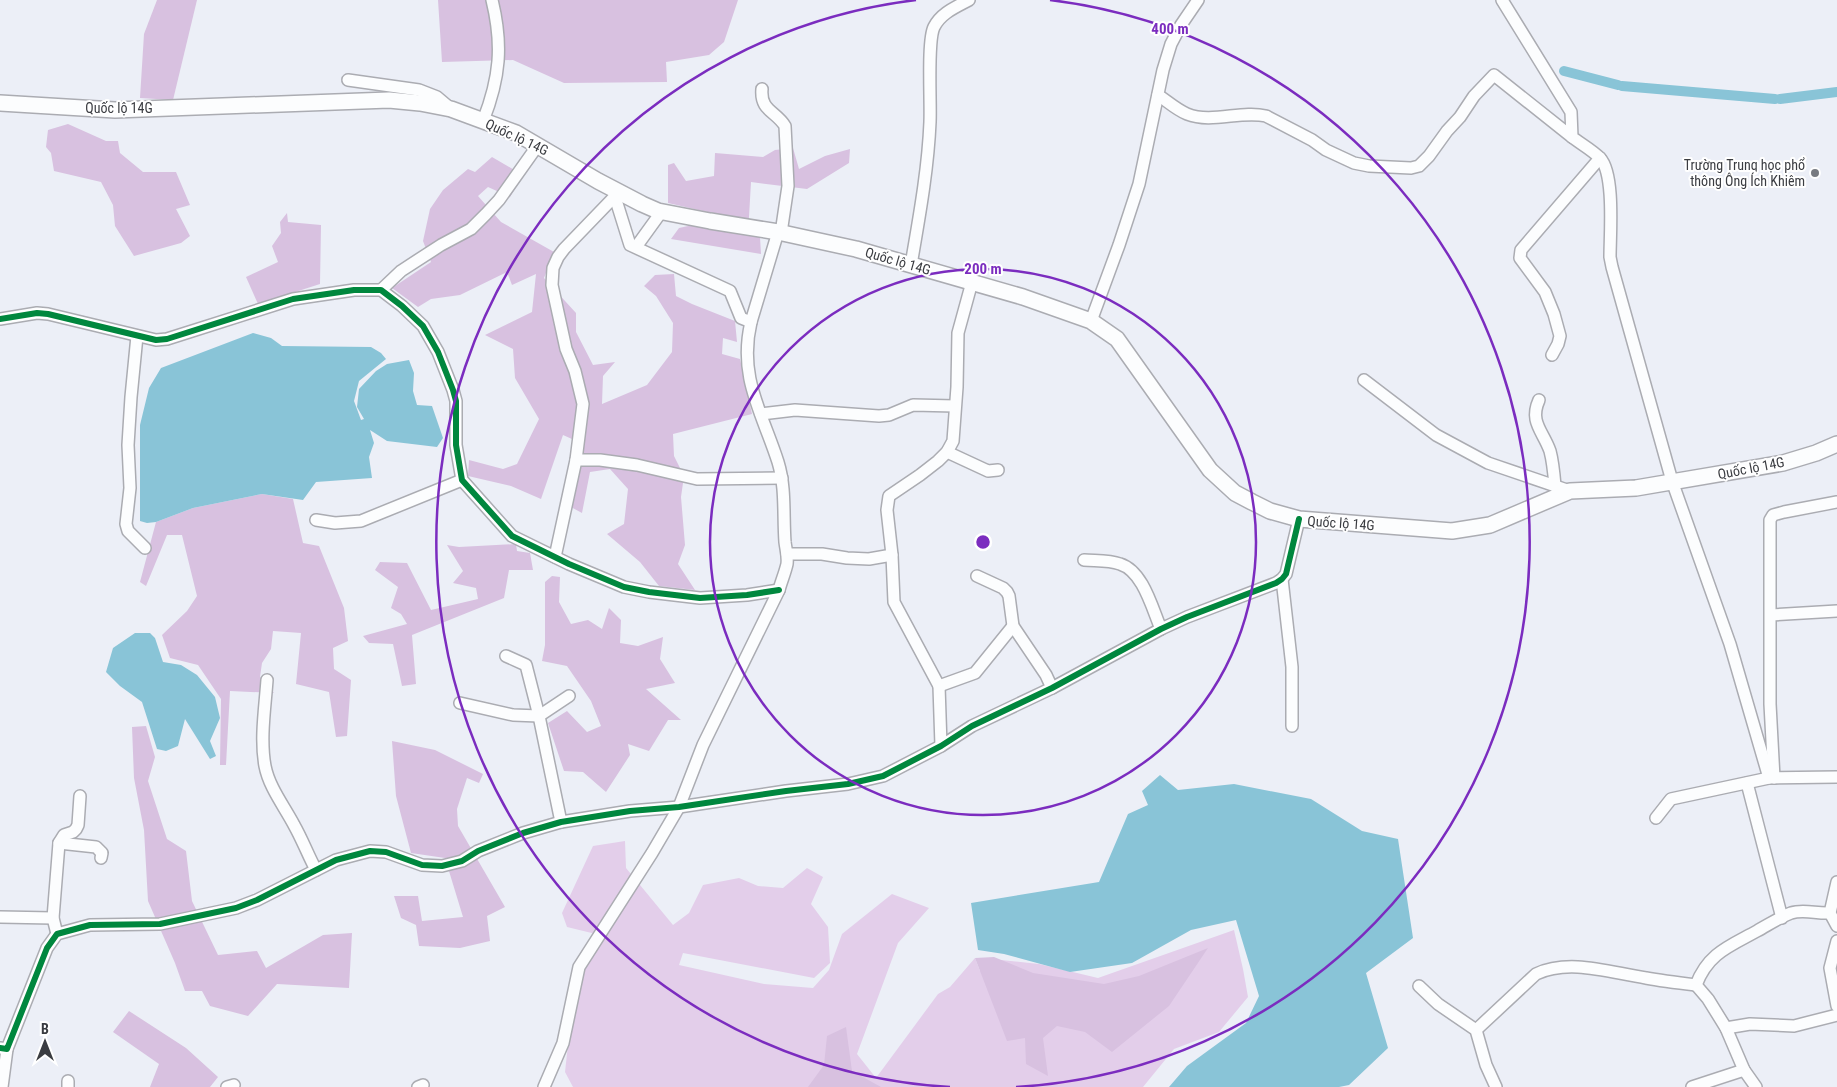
<svg xmlns="http://www.w3.org/2000/svg" width="1837" height="1087" font-family="'Roboto Condensed',sans-serif">
  <rect width="100%" height="100%" fill="#eceff7"/>
  <path fill="#e3ceea" d="M625 841 626 868 673 925 689 913 703 885 739 878 758 886 783 888 807 868 823 877 811 904 828 927 830 963 814 978 683 953 679 965 764 984 813 988 829 970 842 934 892 894 929 908 898 943 857 1054 876 1078 938 994 950 987 975 958 980 971 1001 960 1039 964 1098 978 1234 930 1243 969 1248 997 1219 1032 1174 1049 1143 1087H573L565 1072 575 982 604 936 567 927 562 913 593 846Z"/>
  <g fill="#d8c1e0">
    <path d="M157 0H197L173 100 140 98 144 34Z"/>
    <path d="M438 0H738L724 42 709 55 666 62 667 82 564 83 513 60 442 62Z"/>
    <path d="M68 124 106 141H118L120 153 143 172H176L190 205 176 209 190 236 181 243 134 256 115 226 113 205 101 182 54 171 51 153 46 147 48 130Z"/>
    <path d="M793 148 799 169 825 156 850 149 849 163 807 189 751 182 748 234 760 237 761 254 671 239 679 228 729 217 668 203V165L674 163 686 181 714 176 715 153 763 157 775 150Z"/>
    <path d="M492 157 523 175 510 197 488 187 478 196 501 222 554 252 544 278 576 313V332L593 365 615 362 603 376 602 404 647 385 672 352 673 323 656 296 644 286 655 275 674 274 676 296 692 304 735 321 737 342 723 338 722 354 740 359 752 414 673 434 674 456 684 476 681 497 685 545 678 564 695 590 659 586 640 562 607 534 624 524 628 489 610 469 590 472 582 513 569 506 581 443 563 435 541 499 511 486 468 476 469 460 503 469 517 464 539 419 515 378 513 349 485 335 532 312 536 274 512 285 507 272 460 295 431 299 418 307 392 288 431 262 423 241 430 209 443 190 468 169 475 172Z"/>
    <path d="M287 213 288 222 321 225 320 284 258 304 246 277 278 262 272 246 281 233 280 222Z"/>
    <path d="M262 494 293 499 303 543 319 546 344 608 348 641 333 648 334 669 351 680 347 736 336 737 329 692 296 684 301 633 273 631 271 649 262 663 260 677 274 693 230 691 226 765H220L221 699 198 665 170 658 162 635 187 611 197 596 182 535H167L146 586 140 582 156 522 193 508Z"/>
    <path d="M516 544 517 551 530 553 533 570H509L504 598 412 635 416 684 402 686 393 644 369 643 363 636 407 624 401 614 391 608 398 587 375 570 380 562 407 563 431 610 478 599 476 588 453 583 463 571 447 545 459 547Z"/>
    <path d="M552 576 560 577 559 602 571 624 588 620 602 629 609 608 621 620 620 643 638 646 663 637 660 659 675 683 646 689 681 720H668L649 751 628 744 630 755 606 792 583 772 564 771 548 723 567 711 587 732 601 726 591 701 567 666 542 661 545 645V582Z"/>
    <path d="M146 726 155 757 148 781 167 839 186 851 192 901 218 955 257 951 266 968 323 935 352 933 349 988 277 984 248 1016 210 1006 202 991H185L175 963 148 901 144 830 134 778 132 727Z"/>
    <path d="M392 741 435 750 483 774 479 783 467 778 457 809 458 826 505 907 487 916 490 941 460 948 419 946 416 925 401 918 394 896H418L422 921 463 917 445 858 411 853 396 796Z"/>
    <path d="M1208 948 1169 1006 1112 1052 1085 1032 1057 1026 1043 1038 1048 1076 1026 1064 1025 1038 1007 1041 975 958 994 957 1033 973 1104 984 1139 976Z"/>
    <path d="M129 1011 186 1048 218 1077 210 1087H150L159 1064 113 1032Z"/>
    <path d="M846 1027 852 1071 881 1087H808L824 1065 827 1036Z"/>
  </g>
  <g fill="#89c4d7">
    <path d="M253 333 271 338 282 346 371 347 381 353 386 359 359 381 354 401 361 420 364 419 357 407 359 389 376 371 387 364 409 360 414 373 413 391 417 405 432 406 443 438 437 447 387 441 370 430 374 443 369 457 372 478 316 482 303 500 262 494 193 508 156 522 147 523 140 521V425L149 388 161 368Z"/>
    <path d="M135 633H150L155 638 163 662 181 665 197 675 215 697 220 718 210 741 216 756 210 759 185 719 178 746 166 751 157 749 142 702 120 686 106 672 113 648Z"/>
    <path d="M1160 775 1178 790 1234 784 1311 799 1362 831 1398 839 1413 938 1366 973 1388 1048 1349 1085 1339 1087H1169L1187 1066 1246 1023 1259 996 1236 920 1191 930 1132 963 1070 972 1004 954 978 950 971 903 1099 882 1128 814 1148 805 1142 791Z"/>
  </g>
  <g fill="none" stroke-linecap="round" stroke-linejoin="round">
    <g stroke="#89c4d7" stroke-width="10">
      <path d="M1564 71 1618 85"/>
      <path d="M1622 86 1775 99"/>
      <path d="M1780 99 1837 92"/>
    </g>
    <g stroke="#abacb2" stroke-width="14">
      <g id="minor">
        <path d="M1502 0 1571 112 1572 137C1581 144 1592 150 1600 158 1615 174 1610 234 1610 257L1612 267 1672 481 1730 644 1769 778"/>
        <path d="M348 80 419 90 437 97 450 108"/>
        <path d="M762 89C760 111 776 111 785 126L788 186 781 233"/>
        <path d="M1158 95C1167 101 1177 110 1187 114 1212 124 1241 110 1266 116L1312 140 1326 150 1354 163 1369 166 1411 168 1419 166 1429 156 1447 131 1460 117 1474 96 1494 75 1572 137"/>
        <path d="M483 121C500 78 503 45 492 0"/>
        <path d="M619 192 564 249 558 257 553 268 552 285 566 349 575 371 583 404 576 460H600L637 465 697 479 782 478"/>
        <path d="M615 197 630 245 730 291 741 318 751 322"/>
        <path d="M636 247 662 211"/>
        <path d="M911 265C919 218 928 170 930 122 931 102 927 41 934 27 941 13 956 7 969 0"/>
        <path d="M381 290 401 271 441 245 471 229 486 214 499 200 538 145"/>
        <path d="M0 319 37 313 48 314 156 340 167 339 293 299 354 290H381L402 306 423 326 438 352 453 390 456 401V445L462 480 512 536 569 564 624 587 649 592 700 598 747 595 779 590"/>
        <path d="M1091 321 1119 245 1139 184 1163 70 1171 44 1181 25 1198 0"/>
        <path d="M137 336 131 397 128 445 130 488 126 524 128 531 145 548"/>
        <path d="M1552 355 1558 344 1560 336 1554 314 1545 292 1520 258 1521 250 1600 158"/>
        <path d="M1364 380 1436 435 1488 463 1570 491"/>
        <path d="M1539 400C1529 422 1543 431 1550 451 1553 462 1554 474 1555 486"/>
        <path d="M761 414 795 410 879 416 889 415 913 405 955 406"/>
        <path d="M947 452 988 471 998 470"/>
        <path d="M316 520 335 523 361 521 462 480"/>
        <path d="M787 554H822L847 558 869 559 892 555"/>
        <path d="M555 557 576 460"/>
        <path d="M1084 560C1096 561 1109 560 1120 564 1143 571 1152 608 1161 629"/>
        <path d="M977 576 1003 588 1007 592 1009 596 1013 626 1046 675 1052 688"/>
        <path d="M1282 579 1292 667V726"/>
        <path d="M1771 615 1837 611"/>
        <path d="M506 656 526 665 539 716 561 822"/>
        <path d="M267 680C265 708 260 739 265 766 269 787 284 806 294 825 302 839 308 855 316 870"/>
        <path d="M939 686 975 673 1013 626"/>
        <path d="M460 703 513 715 539 716 569 696"/>
        <path d="M941 746 939 686 894 602 892 555 887 510 889 496 920 475 938 461 947 452 953 441 957 387 958 333 972 282"/>
        <path d="M1774 778 1770 704V520L1773 515 1784 512 1837 502"/>
        <path d="M1747 783 1782 918"/>
        <path d="M1656 818 1671 799 1769 778 1837 777"/>
        <path d="M59 843 96 847 102 853 101 858"/>
        <path d="M1837 882 1830 913 1837 926"/>
        <path d="M0 917 53 918"/>
        <path d="M57 934 53 918 59 843 64 835 73 832 76 829 78 825 80 796"/>
        <path d="M1837 941 1830 968 1837 1006"/>
        <path d="M1696 985 1708 999 1726 1028 1744 1070 1756 1087"/>
        <path d="M1419 986 1438 1004 1476 1030 1486 1065 1496 1087"/>
        <path d="M1726 1028 1750 1024 1794 1026 1837 1015"/>
        <path d="M1476 1030 1536 974C1570 958 1611 973 1646 978 1662 981 1679 983 1696 985 1708 953 1730 946 1757 931 1768 925 1780 917 1791 913 1804 909 1817 914 1830 913"/>
        <path d="M0 1048 7 1049 47 948 57 934 90 925 160 924 236 908 257 900 336 860 370 851 386 852 422 865 442 866 462 861 478 851 523 833 561 822 630 811 679 807 786 791 848 784 883 776 941 746 972 726 1052 688 1161 629 1187 617 1276 583 1282 579 1286 574 1299 519"/>
        <path d="M2 1087 7 1049"/>
        <path d="M68 1087V1081"/>
        <path d="M227 1087 234 1085"/>
        <path d="M418 1087 423 1085"/>
        <path d="M544 1087 563 1043 579 967 652 853 679 807 703 745 779 590C781 582 785 573 787 564 788 556 786 550 785 542 783 515 786 488 778 462 762 412 738 377 751 322L778 232"/>
        <path d="M1692 1087 1744 1070"/>
      </g>
    </g>
    <g stroke="#abacb2" stroke-width="18">
      <path id="major" d="M0 103 115 110 389 100 420 103 451 109 516 133 598 181 642 204 658 211 710 221 778 232 856 249 1023 297 1091 321 1117 339 1210 470 1235 493 1252 502 1270 511 1299 519 1452 531 1490 525 1570 491 1636 488 1783 463 1816 453 1837 444"/>
    </g>
    <use href="#minor" stroke="#fcfdfe" stroke-width="11"/>
    <use href="#major" stroke="#fcfdfe" stroke-width="15"/>
    <g stroke="#fff" stroke-width="9">
      <g id="cycleway">
        <path d="M0 319 37 313 48 314 156 340 167 339 293 299 354 290H381L402 306 423 326 438 352 453 390 456 401V445L462 480 512 536 569 564 624 587 649 592 700 598 747 595 779 590"/>
        <path d="M0 1048 7 1049 47 948 57 934 90 925 160 924 236 908 257 900 336 860 370 851 386 852 422 865 442 866 462 861 478 851 523 833 561 822 630 811 679 807 786 791 848 784 883 776 941 746 972 726 1052 688 1161 629 1187 617 1276 583 1282 579 1286 574 1299 519"/>
      </g>
    </g>
    <use href="#cycleway" stroke="#00873e" stroke-width="6"/>
  </g>
  <g fill="none" stroke="#7b2cbf" stroke-width="2.5">
    <circle cx="983" cy="542" r="273"/>
    <path d="M950 1087A546 546 0 0 1 916 0M1050 0A546 546 0 0 1 1016 1087"/>
  </g>
  <circle fill="#787b81" stroke="#fff" stroke-width="2" cx="1815" cy="173" r="5"/>
  <g text-anchor="middle" dominant-baseline="central" stroke-width="4" stroke-linejoin="round" paint-order="stroke">
    <g font-size="14" fill="#3a3c41" stroke="#fff">
      <text x="119" y="108">Quốc lộ 14G</text>
      <text transform="translate(517 137) rotate(25)">Quốc lộ 14G</text>
      <text transform="translate(898 261) rotate(16)">Quốc lộ 14G</text>
      <text transform="translate(1751 468) rotate(-11)">Quốc lộ 14G</text>
      <text transform="translate(1341 523) rotate(4)">Quốc lộ 14G</text>
    </g>
    <g font-size="14" fill="#3a3c41" stroke="#fff" text-anchor="end">
      <text x="1805" y="165">Trường Trung học phổ<tspan x="1805" dy="16">thông Ông Ích Khiêm</tspan></text>
    </g>
  </g>
  <circle cx="983" cy="542" r="8" fill="#7b2cbf" stroke="#fff" stroke-width="2.5"/>
  <g font-size="15" text-anchor="middle" font-weight="bold" fill="#7b2cbf" stroke="#fff" stroke-width="4" stroke-linejoin="round" paint-order="stroke">
    <text x="1170" y="34">400 m</text>
    <text x="983" y="274">200 m</text>
  </g>
  <g transform="translate(45 1042)" stroke="#ffffff" stroke-width="4" paint-order="stroke">
  <path d="M0-4L9 19L0 12L-9 19Z" fill="#3a3c41"/>
  <text y="-8" font-size="14" font-weight="bold" text-anchor="middle" fill="#3a3c41">B</text>
  </g>
</svg>
